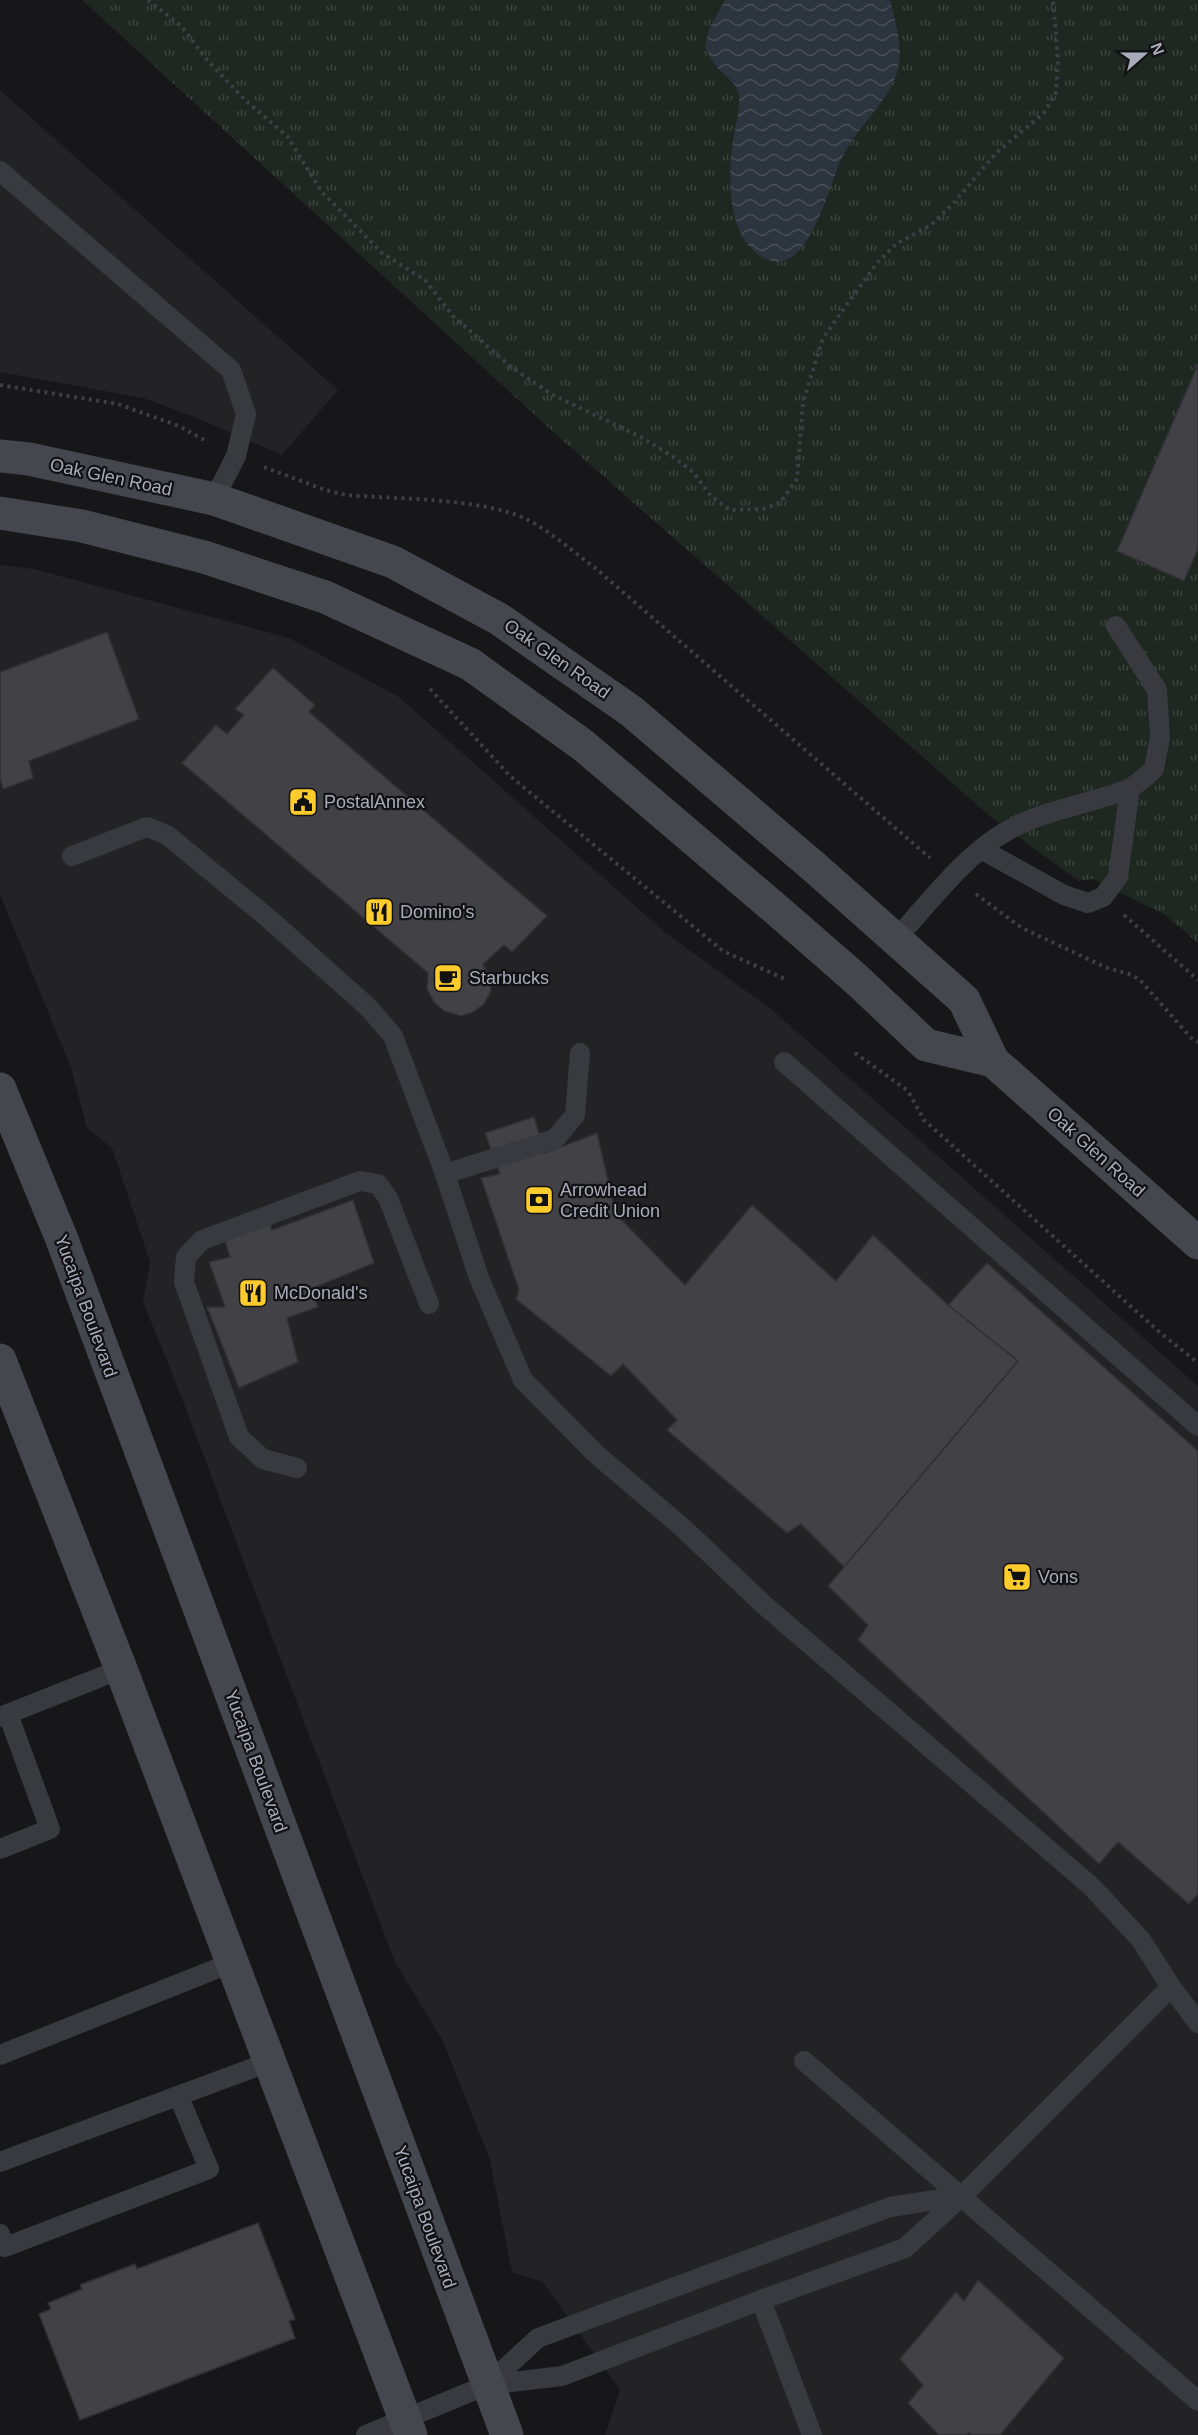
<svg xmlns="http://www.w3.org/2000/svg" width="1198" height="2435" font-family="Helvetica,sans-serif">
  <defs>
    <pattern id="grass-tufts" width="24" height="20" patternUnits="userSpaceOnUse" patternTransform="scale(1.5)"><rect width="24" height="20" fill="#1e2720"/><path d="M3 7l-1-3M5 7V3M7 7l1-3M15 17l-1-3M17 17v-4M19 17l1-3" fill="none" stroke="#3c443e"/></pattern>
    <pattern id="water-waves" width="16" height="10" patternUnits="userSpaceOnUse" patternTransform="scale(1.5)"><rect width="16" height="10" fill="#2c343e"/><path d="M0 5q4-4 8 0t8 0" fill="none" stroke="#484f58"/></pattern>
  </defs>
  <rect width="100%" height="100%" fill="#171719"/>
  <g fill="#232326">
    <path d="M0 90 338 390 282 455 197 418 143 398 0 372Z"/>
    <path d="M0 565 34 569 289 638 399 697 667 934 771 1009 1198 1386V2435H605L620 2390 543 2282 512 2272 490 2160 443 2041 395 1962 178 1388 143 1302 150 1262 112 1148 87 1128 71 1068 0 894Z"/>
  </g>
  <path fill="url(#grass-tufts)" d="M82 0H1198V943L1164 914 1092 879 1079 881 992 818 561 439Z"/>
  <path fill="url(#water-waves)" d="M725 0H890C896 25 905 51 896 76 885 104 859 126 845 152 829 178 808 296 755 252 727 229 728 173 733 140 735 126 741 110 739 95 737 82 724 76 717 67 712 61 709 54 705 47L709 29Z"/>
  <g fill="#414146" stroke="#313135" stroke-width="1.5">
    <path d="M1198 364V549L1184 581 1117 551Z"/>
    <path d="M107 632 139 719 29 761 33 778 3 789 0 779V672Z"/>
    <path d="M273 668 315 705 309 712 547 916 512 952 504 945 483 964 490 977 491 991 483 1005 471 1013 461 1016 444 1011 434 1002 427 989 428 973 182 763 216 725 227 734 244 715 235 709Z"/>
    <path d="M534 1117 545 1153 597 1133 616 1214 685 1285 752 1205 836 1281 873 1235 948 1305 1018 1361 844 1567 801 1524 787 1533 667 1430 677 1420 623 1364 611 1376 516 1299 519 1290 481 1178 500 1174 485 1133Z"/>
    <path d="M353 1200 374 1263 311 1289 318 1307 287 1318 298 1362 239 1388 207 1307H225L209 1262 230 1257 225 1241 270 1223 272 1230Z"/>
    <path d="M987 1263 1198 1451V1894L1189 1904 1118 1842 1099 1864 858 1640 868 1625 828 1586 1018 1361 948 1305Z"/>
    <path d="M258 2223 295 2319 289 2321 295 2338 80 2420 39 2314 51 2309 48 2303 82 2289 80 2285 135 2264 137 2269Z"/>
    <path d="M978 2280 1064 2358 1000 2435H971L969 2432 967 2435H939L908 2403 923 2385 900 2359 956 2292 964 2301Z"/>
  </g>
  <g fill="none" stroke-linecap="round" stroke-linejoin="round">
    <g stroke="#3d3f45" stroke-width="4" stroke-dasharray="3 4.5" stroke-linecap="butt">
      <path d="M148 0 181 26 208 61 245 100 287 136 322 192 382 253 425 280 453 316 511 367 553 395 641 437 672 456 693 472 711 496 730 510 763 509 780 503 797 479 803 402 823 338 876 264 896 244 931 225 952 205 996 153 1044 113 1056 92 1058 60 1053 0"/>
      <path d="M0 385 118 404 179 426 208 442"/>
      <path d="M264 467 325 490 346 495C398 499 465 498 514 514 543 524 569 549 594 567L930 858"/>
      <path d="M430 689 510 776 723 951 785 979"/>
      <path d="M976 894 1022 928 1105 967 1132 975 1140 980 1193 1040 1198 1042"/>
      <path d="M1124 915 1198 980"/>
      <path d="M855 1053 908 1091 924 1120 1157 1330 1198 1363"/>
    </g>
    <g stroke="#393a40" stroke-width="20">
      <path d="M0 171 231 370 246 414 236 456 214 499"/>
      <path d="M981 849 1064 895 1088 903 1103 897 1118 877 1130 788"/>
      <path d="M72 856 147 827 167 835 268 918 369 1008 393 1036 445 1174 479 1278 523 1380 596 1454 683 1528 762 1603 1092 1887 1141 1940 1171 1987 1198 2023"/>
      <path d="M896 939C928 904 965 854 1007 831 1043 810 1090 804 1128 789 1137 785 1146 776 1154 769L1160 737 1157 690 1116 626"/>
      <path d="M784 1062 1198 1426"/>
      <path d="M445 1174 555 1139 575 1115 580 1053"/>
      <path d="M297 1468 263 1459 239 1437 184 1282 186 1257 202 1240 360 1181 378 1184 388 1198 429 1304"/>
      <path d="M0 1717 121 1669"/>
      <path d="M0 1849 50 1829 8 1714"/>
      <path d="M0 2055 231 1963"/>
      <path d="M804 2061 1198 2401"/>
      <path d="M0 2162 269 2062"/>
      <path d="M0 2234 5 2247 209 2169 179 2097"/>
      <path d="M761 2300 812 2435"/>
      <path d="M487 2385 538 2338 890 2207 962 2196"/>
      <path d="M366 2435 487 2385 562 2376 761 2300 905 2248 962 2196 1171 1987"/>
    </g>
    <g stroke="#45474e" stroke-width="33">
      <path d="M0 456 29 459 214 499 393 562 499 619 631 711 813 866 964 1000 993 1061 1198 1243"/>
      <path d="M0 513 82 526 204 557 325 597 470 664 584 746 778 911 856 979 926 1045 993 1061"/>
      <path d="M0 1089 61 1237 507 2435"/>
      <path d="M0 1360 121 1669 411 2435"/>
    </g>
  </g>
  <defs>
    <g id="civic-square" transform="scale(1.5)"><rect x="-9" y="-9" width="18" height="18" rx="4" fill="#fccc2c" stroke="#121214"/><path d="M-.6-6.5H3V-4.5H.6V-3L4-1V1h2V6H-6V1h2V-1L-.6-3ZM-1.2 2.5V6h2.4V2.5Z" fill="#111"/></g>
    <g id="restaurant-square" transform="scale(1.5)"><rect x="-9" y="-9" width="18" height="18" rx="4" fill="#fccc2c" stroke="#121214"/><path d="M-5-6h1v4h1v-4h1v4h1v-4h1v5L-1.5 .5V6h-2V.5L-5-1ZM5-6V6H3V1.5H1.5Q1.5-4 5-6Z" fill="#111"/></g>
    <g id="cafe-square" transform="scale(1.5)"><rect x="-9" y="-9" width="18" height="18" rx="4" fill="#fccc2c" stroke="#121214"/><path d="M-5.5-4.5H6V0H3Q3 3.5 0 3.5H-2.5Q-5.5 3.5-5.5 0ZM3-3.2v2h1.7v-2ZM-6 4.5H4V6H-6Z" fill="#111"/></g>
    <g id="bank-square" transform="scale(1.5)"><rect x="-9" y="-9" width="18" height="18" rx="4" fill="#fccc2c" stroke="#121214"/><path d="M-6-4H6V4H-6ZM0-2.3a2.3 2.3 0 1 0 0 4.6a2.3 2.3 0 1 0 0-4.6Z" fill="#111"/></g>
    <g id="supermarket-square" transform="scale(1.5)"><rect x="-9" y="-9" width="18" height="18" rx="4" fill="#fccc2c" stroke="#121214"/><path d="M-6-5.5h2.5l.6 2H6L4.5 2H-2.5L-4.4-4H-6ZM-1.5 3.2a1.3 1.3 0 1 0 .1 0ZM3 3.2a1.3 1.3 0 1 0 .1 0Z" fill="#111"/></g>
  </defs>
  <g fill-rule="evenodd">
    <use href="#civic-square" x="303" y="802"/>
    <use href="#restaurant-square" x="379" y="912"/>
    <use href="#cafe-square" x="448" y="978"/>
    <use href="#bank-square" x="539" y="1200"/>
    <use href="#restaurant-square" x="253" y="1293"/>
    <use href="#supermarket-square" x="1017" y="1577"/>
  </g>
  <g text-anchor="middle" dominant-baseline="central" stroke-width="4.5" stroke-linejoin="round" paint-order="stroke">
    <g font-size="18" fill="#a8acba" stroke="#121214">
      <text transform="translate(111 477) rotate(12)">Oak Glen Road</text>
      <text transform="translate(557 659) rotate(35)">Oak Glen Road</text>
      <text transform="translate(1096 1152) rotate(42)">Oak Glen Road</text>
      <text transform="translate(86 1306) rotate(70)">Yucaipa Boulevard</text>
      <text transform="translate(256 1761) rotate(70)">Yucaipa Boulevard</text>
      <text transform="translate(425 2217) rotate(70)">Yucaipa Boulevard</text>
    </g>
    <g font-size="18" fill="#a8acba" stroke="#121214" text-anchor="start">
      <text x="324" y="802">PostalAnnex</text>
      <text x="400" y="912">Domino's</text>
      <text x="469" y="978">Starbucks</text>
      <text x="560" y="1190">Arrowhead<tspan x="560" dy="21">Credit Union</tspan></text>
      <text x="274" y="1293">McDonald's</text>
      <text x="1038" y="1577">Vons</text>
    </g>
  </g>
  <g transform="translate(1144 54) rotate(69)" stroke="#121214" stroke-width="4.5" paint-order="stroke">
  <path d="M0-4.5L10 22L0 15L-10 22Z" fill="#a8acba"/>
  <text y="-9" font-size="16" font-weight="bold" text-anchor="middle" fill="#a8acba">N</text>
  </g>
</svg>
